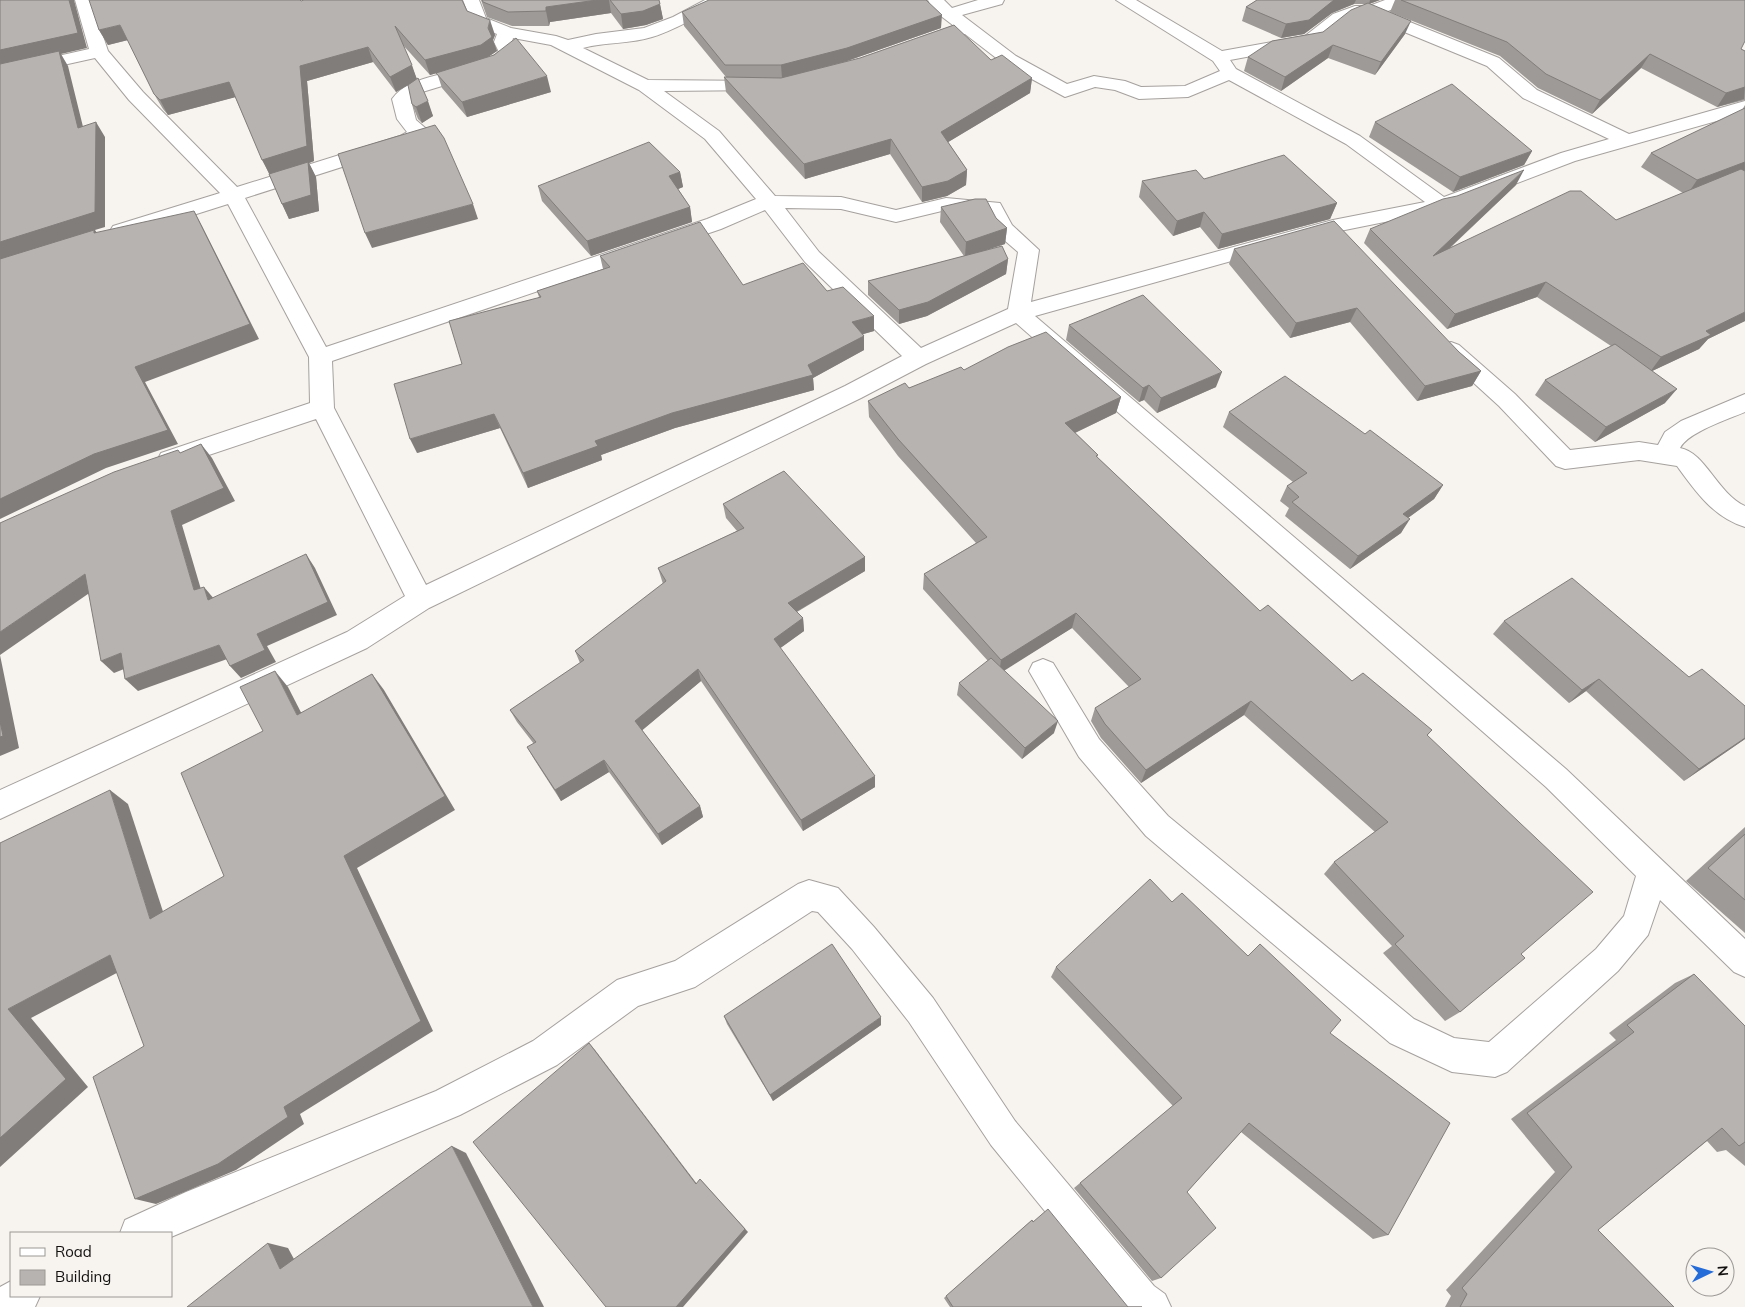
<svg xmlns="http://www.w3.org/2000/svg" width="1745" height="1307" font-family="Mulish,sans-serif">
  <rect width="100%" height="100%" fill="#f7f3ef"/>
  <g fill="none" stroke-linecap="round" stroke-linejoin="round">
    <g stroke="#a5a19e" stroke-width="2">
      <g id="minor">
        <path d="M75 0H91L108 51 143 92 237 187 400 136 407 132 397 119 392 99C410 73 459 75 486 61 491 58 495 55 499 52L494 42 497 34 473 25 463 0H479L486 18 511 28 556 36 568 40 596 34 644 28 673 17 705 0H733L731 4C703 10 680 29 652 37 630 44 605 42 583 48L648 80 769 81 772 85 769 89 763 90 664 91 719 131 775 196 841 197 896 210 946 198 1000 203 1012 225 1039 250 1031 302 1333 220 1425 202 1346 144 1229 80 1188 97 1139 99 1115 90 1095 87 1065 97 1004 64 965 34 930 47H918L915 43 918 39 954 26 933 10 928 0H944L952 8 978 0H1004L1002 4 962 15 1016 56 1067 84 1094 76 1125 81 1141 87 1185 86 1220 71 1213 61 1116 0H1136L1222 51 1305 36 1333 14 1355 6H1369L1385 0H1409L1407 4 1385 12 1499 58 1537 90 1629 134 1745 101V113L1575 161 1449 209 1335 232 1035 316 1566 769 1745 939V977L1734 972 1660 900 1648 935 1618 971 1507 1072 1495 1077 1452 1072 1390 1043 1146 836 1079 757 1029 671 1033 663 1043 659 1053 663 1099 739 1168 816 1414 1019 1454 1038 1489 1042 1596 949 1624 916 1636 876 1546 787 1016 323 926 364 861 398 429 608 367 648 0 819V790L347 632 405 596 316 419 170 468 161 465 158 459 161 453 310 403 309 357 228 204 127 236 120 238 113 236 110 231 113 226 220 193 129 100 95 58 0 79V69L89 49ZM1363 15 1487 66 1523 98 1609 139 1561 153 1444 197 1360 136 1236 69 1230 60 1317 44 1345 22ZM513 38 551 45 639 90 705 139 756 199 707 219 326 347 245 198 414 144 430 132 416 120 411 100 419 93 498 69 518 53 512 42ZM785 208 841 209 896 222 946 210 986 213 996 233 1018 252 1008 309 921 348 819 252ZM765 210 805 262 902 356 845 386 426 585 334 408 332 361 721 229Z"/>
        <path d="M1451 342 1459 345 1515 394 1570 450 1639 442 1658 445 1665 432 1681 421 1745 394V412C1729 419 1688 432 1680 448 1705 452 1718 494 1745 506V527C1713 517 1696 492 1677 466L1639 460 1565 469 1556 466 1499 406 1443 355 1440 350 1443 345Z"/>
        <path d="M809 880 838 888 874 927 933 998 1015 1121 1154 1286 1165 1294 1171 1307H1123L991 1145 909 1022 852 949 818 912 812 911 695 987 638 1006 557 1065 460 1115 171 1237V1233H120L125 1220 186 1192 436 1091 533 1041 617 980 675 961 798 884Z"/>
        <path d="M11 1281V1296H40L35 1307H0V1287Z"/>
      </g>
    </g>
    <use href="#minor" fill="#fff" fill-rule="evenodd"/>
  </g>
  <g fill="#9d9a97">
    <path d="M481 0H659L663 19 646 25 623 29 611 13 550 22 549 26H512L487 17Z"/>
    <path d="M1257 0H1380L1369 4 1405 34 1375 75 1328 58 1281 91 1244 71 1248 57 1323 32 1366 4H1354L1332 13 1304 34 1281 38 1242 21 1246 7Z"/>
    <path d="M1395 0H1745L1741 49 1745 51V100L1717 107 1641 68 1592 114 1538 88 1500 56 1390 12Z"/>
    <path d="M301 1 467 11 495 35 493 40 497 51 488 57 551 92 467 117 442 88 437 73 430 75 402 44 433 116 422 123 418 119 412 104 410 84 396 92 373 62 307 81 314 161 309 163 316 177 319 211 289 219 235 97 168 115 163 109 154 94 128 40 108 45 99 30Z"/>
    <path d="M682 12 941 28 847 61 991 60 1032 78 1030 93 948 142 967 170 966 185 947 196 922 202 890 154 805 179 726 92 724 77H726L684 26Z"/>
    <path d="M1745 105V321L1708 339 1699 349 1652 371 1665 403 1595 442 1535 395 1545 380 1611 346 1537 297 1447 329 1364 243 1370 229 1516 185 1450 248 1616 220 1683 193 1641 167 1651 153 1742 110Z"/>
    <path d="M1375 122 1532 151 1524 165 1453 192 1369 137Z"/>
    <path d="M680 172 683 187 678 189 690 207 692 222 591 256 542 201 538 186Z"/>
    <path d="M1204 179 1337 203 1330 219 1218 249 1200 227 1173 236 1139 197 1142 181Z"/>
    <path d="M941 207 996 218 1007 228 1005 244 986 250 1008 259 1006 274 927 316 899 324 868 295V281L964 256 940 222Z"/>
    <path d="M1234 249 1459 352 1481 371 1472 386 1417 401 1350 322 1290 338 1229 264Z"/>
    <path d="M600 256 743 285 827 291 874 331 863 334 864 336V350L813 378 814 390 675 428 601 455 602 460 528 488 500 428 417 453 462 364 539 297 537 291 603 269Z"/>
    <path d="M1069 325 1216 387 1157 413 1144 400 1139 402 1066 340Z"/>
    <path d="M964 370 1121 397 1116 413 1075 433 1098 455 1097 457 1260 611 1352 681 1432 730 1427 736 1521 954 1460 1012 1445 1021 1383 953 1392 946 1324 874 1334 862 1375 832 1244 715 1141 783 1101 738 1091 721 1095 708 1129 687 1072 628 1004 670 1054 733 1022 759 957 695 959 683 988 661 923 589 924 574 976 543 898 456 869 417 868 401Z"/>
    <path d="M1229 412 1365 434 1443 485 1434 499 1408 518 1401 533 1350 569 1285 516 1289 508 1280 501 1287 486 1293 482 1223 427Z"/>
    <path d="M723 504 865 557V571L797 612 803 618 804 631 780 648 875 787 803 831 701 681 642 730 700 806 703 817 662 845 609 772 561 801 534 759 527 747 534 744 517 722 510 710 580 663 575 651 663 584 658 568 737 531 726 518Z"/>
    <path d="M1504 621 1689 677 1745 706V739L1684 781 1586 691 1569 703 1493 634Z"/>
    <path d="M1745 827V933L1686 881Z"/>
    <path d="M1172 902 1248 956 1330 1033 1388 1235 1373 1239 1241 1132 1187 1192 1161 1278 1152 1281 1074 1188 1173 1106 1051 977 1056 967Z"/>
    <path d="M1694 974 1745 1026V1166L1726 1150 1717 1152 1707 1141 1598 1230 1674 1307H1445L1451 1296 1446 1290 1555 1172 1511 1119 1616 1040 1609 1033 1675 983Z"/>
    <path d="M724 1016 881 1025 773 1101 727 1024Z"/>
    <path d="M1032 1220 1128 1307H1142H950L944 1298Z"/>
  </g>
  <g fill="#807d7b">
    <path d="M69 0H74L87 48 61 54 68 66 87 143 78 128 0 67V50Z"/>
    <path d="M597 0H609L611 13 550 22 549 26 546 11V7Z"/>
    <path d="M1334 0H1356L1354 4 1332 13 1304 34 1281 38 1286 24Z"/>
    <path d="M1370 0H1380L1369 4Z"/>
    <path d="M660 4 663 19 646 25 623 29 621 14Z"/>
    <path d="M942 15 941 28 847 61 782 78 781 65Z"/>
    <path d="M490 20 495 35 493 40 497 51 485 59 430 75 425 60 488 28Z"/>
    <path d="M1411 21 1405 34 1375 75 1381 62Z"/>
    <path d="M120 25 128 40 108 45 99 30Z"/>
    <path d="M1333 45 1328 58 1281 91 1285 77Z"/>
    <path d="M368 47 373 62 307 81 314 161 309 163 316 177 319 211 289 219 282 204 270 175 262 160 300 66Z"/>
    <path d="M1650 54 1641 68 1592 114 1600 100Z"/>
    <path d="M412 65 417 80 396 92 390 77Z"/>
    <path d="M547 76 551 92 467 117 462 102Z"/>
    <path d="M1032 78 1030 93 940 147 941 132Z"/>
    <path d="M229 82 236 97 168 115 160 100Z"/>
    <path d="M1745 87 1744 99 1717 107 1726 93Z"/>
    <path d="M428 101 433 116 422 123 416 107Z"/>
    <path d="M96 122 105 137V227L95 230 105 245 0 260V242Z"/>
    <path d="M891 139 890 154 805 179 804 164Z"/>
    <path d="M1532 151 1524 165 1453 192 1460 177Z"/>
    <path d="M1745 162V172L1687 195 1697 180Z"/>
    <path d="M967 170 966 185 947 196 922 202V187Z"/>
    <path d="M1524 170 1516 185 1425 271 1433 256Z"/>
    <path d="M680 172 683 187 671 192 669 176Z"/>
    <path d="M1337 203 1330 219 1218 249 1222 234Z"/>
    <path d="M473 204 478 219 372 248 365 233Z"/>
    <path d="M690 207 692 222 591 256 587 241Z"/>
    <path d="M194 211 202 226 259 339 145 382 178 444 106 468 0 519V499L135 367Z"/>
    <path d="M1204 212 1200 227 1173 236 1177 221Z"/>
    <path d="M1007 228 1005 244 965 257 966 242Z"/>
    <path d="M1008 259 1006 274 927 316 899 324V310Z"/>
    <path d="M1546 282 1537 297 1447 329 1455 314Z"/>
    <path d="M1357 308 1350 322 1290 338 1296 323Z"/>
    <path d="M1745 312V321L1708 339 1699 349 1650 372 1661 357 1706 331Z"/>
    <path d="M874 316V331L853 337 852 322Z"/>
    <path d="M864 336V350L813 378 814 390 675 428 601 455 602 460 528 488 523 473 595 441 672 413 808 365Z"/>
    <path d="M1481 371 1472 386 1417 401 1425 386Z"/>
    <path d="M1222 372 1216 387 1157 413 1161 398Z"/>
    <path d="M1149 385 1144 400 1139 402 1143 388Z"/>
    <path d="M1677 389 1665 403 1595 442 1606 427Z"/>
    <path d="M1121 397 1116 413 1062 439 1065 423Z"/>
    <path d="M494 414 500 428 417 453 410 439Z"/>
    <path d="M201 444 212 458 235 501 182 525 205 603 194 590 171 511Z"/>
    <path d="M1443 485 1434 499 1394 528 1403 514Z"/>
    <path d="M1410 519 1401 533 1350 569 1358 556Z"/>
    <path d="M306 554 315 568 337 615 267 646 276 662 241 678 230 666 257 634Z"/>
    <path d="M865 557V571L789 616 788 603Z"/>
    <path d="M85 574 98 587 0 655 19 748 0 756V632Z"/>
    <path d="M204 587 215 600H208Z"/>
    <path d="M1076 613 1072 628 999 674 1001 660Z"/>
    <path d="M803 618 804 631 775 652 774 639Z"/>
    <path d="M219 645 230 658 138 691 125 679Z"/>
    <path d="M121 653 134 665 114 673 101 661Z"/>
    <path d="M698 669 701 681 639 733 635 721Z"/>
    <path d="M275 671 288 687 310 730 297 715Z"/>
    <path d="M372 674 384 690 455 810 357 868 433 1031 300 1114 304 1124 236 1170 156 1204 135 1199 284 1107 344 856Z"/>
    <path d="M1599 679 1586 691 1569 703 1582 690Z"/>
    <path d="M1251 701 1244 715 1141 783 1146 770Z"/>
    <path d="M1058 721 1054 733 1022 759 1025 748Z"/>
    <path d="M1745 738V739L1684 781 1699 769Z"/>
    <path d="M604 760 609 772 561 801 555 790Z"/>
    <path d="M875 776V787L803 831 801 820Z"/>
    <path d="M110 790 128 804 169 930 150 919Z"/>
    <path d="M700 806 703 817 662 845 658 834Z"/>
    <path d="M110 955 130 966 31 1018 88 1087 0 1167V1138L8 1009Z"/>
    <path d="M881 1017V1025L773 1101 770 1095Z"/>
    <path d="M589 1043 595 1050 700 1188 696 1184Z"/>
    <path d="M452 1146 466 1153 544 1307H533Z"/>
    <path d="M700 1179 748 1232 683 1307H676Z"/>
    <path d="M268 1243 288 1248 301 1272 280 1269Z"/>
  </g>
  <g fill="#b7b3b0" stroke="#807d7b">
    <path d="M0 0H69L78 33 0 50Z"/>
    <path d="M89 0H300L301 1 304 0H462L467 11 490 20 488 28 492 37 481 45 425 60 395 26 412 65 390 77 368 47 300 66 307 146 262 160 229 82 160 100 154 94 120 25 99 30Z"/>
    <path d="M482 0H597L546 7V11L508 12 483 2Z"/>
    <path d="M610 0H659L660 4 643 11 621 14Z"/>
    <path d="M709 0H926L942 15 847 48 781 65H725L682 12Z"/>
    <path d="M1257 0H1334L1309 20 1286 24 1246 7Z"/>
    <path d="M1401 0H1745V41L1741 49 1745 51V87L1726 93 1650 54 1600 100 1546 74 1507 42Z"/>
    <path d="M1368 3 1411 21 1381 62 1333 45 1285 77 1248 57 1272 41 1323 32 1351 10Z"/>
    <path d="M954 25 991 60 1002 55 1032 78 941 132 967 170 948 181 922 187 891 139 804 164 724 77 781 78 860 58Z"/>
    <path d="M516 38 547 76 462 102 436 73 494 55Z"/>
    <path d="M59 51 78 128 96 122 95 212 0 242V64Z"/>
    <path d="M418 78 428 101 416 107 412 104 408 85Z"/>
    <path d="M1452 84 1532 151 1460 177 1375 122Z"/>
    <path d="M1745 108V162L1697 180 1651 153Z"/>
    <path d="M435 125 444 138 473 204 365 233 338 154Z"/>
    <path d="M649 142 680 172 669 176 690 207 587 241 538 186Z"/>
    <path d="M1284 155 1337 203 1222 234 1204 212 1177 221 1142 181 1196 170 1204 179Z"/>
    <path d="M308 162 311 195 282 204 269 174Z"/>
    <path d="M1741 169 1745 171V312L1706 331 1711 335 1661 357 1546 282 1455 314 1370 229 1443 199 1457 196 1524 170 1433 256 1570 191H1581L1616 220Z"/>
    <path d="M975 199H986L996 218 1007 228 966 242 941 207Z"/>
    <path d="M194 211 250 324 135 367 168 430 94 454 0 499V259L94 230V233Z"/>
    <path d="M1334 221 1459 352 1481 371 1425 386 1357 308 1296 323 1234 249Z"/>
    <path d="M700 222 743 285 803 263 827 291 843 287 874 316 852 322 864 336 808 365 813 375 672 413 595 441 598 446 523 473 494 414 410 439 394 384 462 364 449 321 541 297 537 291 610 267 600 256Z"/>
    <path d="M1002 246 1008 259 928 302 899 310 868 281Z"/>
    <path d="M1143 295 1222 372 1161 398 1149 385 1143 388 1069 325Z"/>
    <path d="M1046 332 1121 397 1065 423 1098 455 1096 456 1260 611 1268 605 1352 681 1363 673 1432 730 1427 735 1593 892 1521 954 1525 958 1460 1012 1395 944 1404 936 1334 862 1388 822 1251 701 1146 770 1105 724 1095 708 1141 679 1076 613 1001 660 924 574 987 537 898 439 868 401 905 383 909 388 961 367 964 370 1008 347Z"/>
    <path d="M1615 344 1677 389 1606 427 1545 380Z"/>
    <path d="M1285 376 1365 434 1370 430 1443 485 1403 514 1410 519 1358 556 1292 502 1299 497 1287 486 1307 473 1229 412Z"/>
    <path d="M201 444 224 488 171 511 194 590 204 587 208 600 306 554 328 602 257 634 265 650 230 666 219 645 125 679 121 653 101 661 85 574 0 632V523L114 472 178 450 180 453Z"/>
    <path d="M784 471 865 557 788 603 803 618 774 639 875 776 801 820 698 669 635 721 700 806 658 834 604 760 555 790 527 747 536 742 510 710 584 660 575 651 666 581 658 568 744 528 723 504Z"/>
    <path d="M1572 578 1689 677 1702 669 1745 706V738L1699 769 1599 679 1582 690 1504 621Z"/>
    <path d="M991 658 1058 721 1025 748 959 683Z"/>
    <path d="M275 671 297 715 372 674 445 796 344 856 421 1021 284 1107 288 1117 218 1164 135 1199 93 1077 144 1046 110 955 8 1009 66 1079 0 1138V843L110 790 150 919 224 876 181 773 263 731 240 687Z"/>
    <path d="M0 721 3 736 0 737Z"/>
    <path d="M1745 834V900L1708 868Z"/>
    <path d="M1150 879 1172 902 1182 893 1248 956 1260 944 1341 1020 1330 1033 1450 1123 1388 1235 1249 1123 1187 1192 1216 1228 1161 1278 1080 1183 1182 1098 1056 967Z"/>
    <path d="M832 944 881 1017 770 1095 724 1016Z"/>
    <path d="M1694 974 1745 1026V1142L1739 1146 1722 1128 1598 1230 1674 1307H1460L1467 1294 1462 1288 1572 1167 1527 1113 1634 1032 1627 1025Z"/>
    <path d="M589 1043 696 1184 700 1179 745 1229 676 1307H606L473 1142Z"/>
    <path d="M452 1146 533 1307H187L268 1243 280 1269Z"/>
    <path d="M1048 1209 1128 1307H1142H953L946 1296 1032 1220 1033 1222Z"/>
  </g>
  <rect x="10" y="1232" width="162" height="65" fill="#f7f3ef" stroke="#9b9996"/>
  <rect x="20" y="1248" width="25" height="8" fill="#ffffff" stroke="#9b9996"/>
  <text x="55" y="1257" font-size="15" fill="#121110">Road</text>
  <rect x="20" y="1270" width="25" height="15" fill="#b7b3b0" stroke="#9b9996"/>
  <text x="55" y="1282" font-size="15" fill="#121110">Building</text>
  <g transform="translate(1710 1272) rotate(85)"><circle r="24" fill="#f7f3ef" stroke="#9b9996"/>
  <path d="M0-4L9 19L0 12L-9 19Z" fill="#256cd8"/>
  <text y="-8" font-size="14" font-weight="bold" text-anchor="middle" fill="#121110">N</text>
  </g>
</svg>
